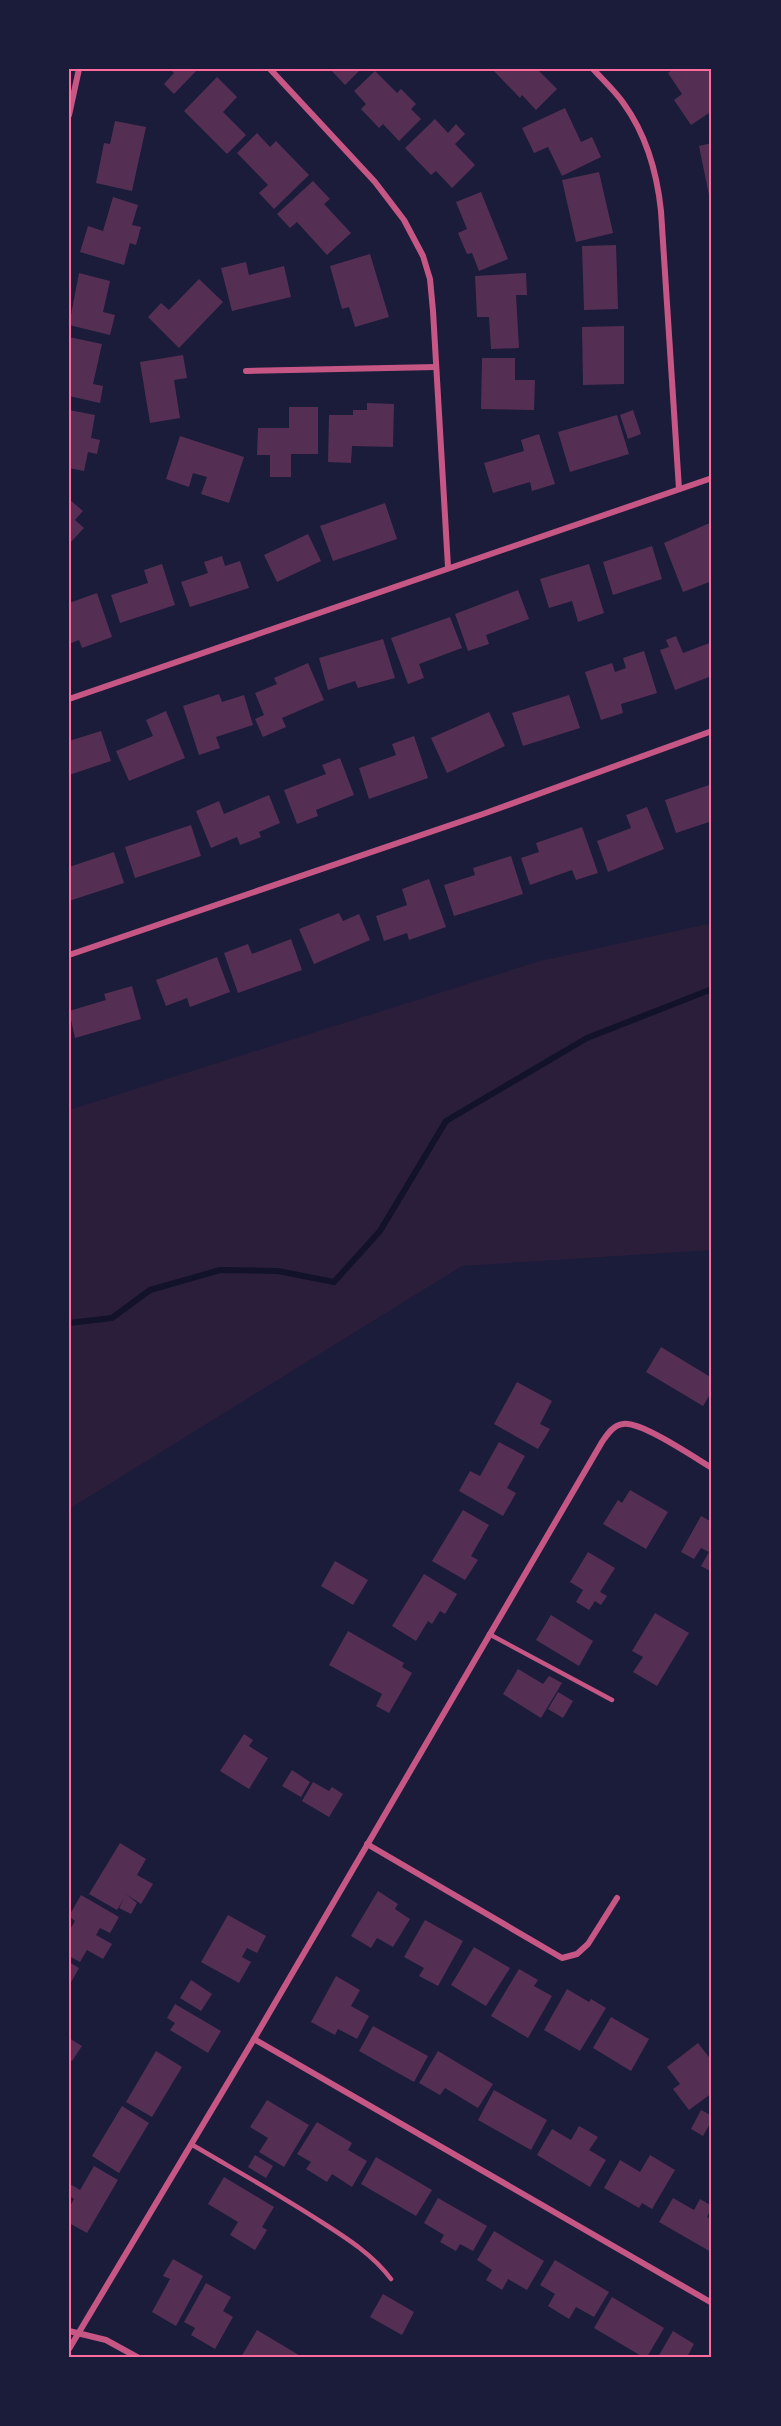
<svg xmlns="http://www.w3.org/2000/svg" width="781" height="2426" font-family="Figtree,sans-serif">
  <rect width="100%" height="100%" fill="#1b1b3a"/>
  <path fill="#2a1e3b" d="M712 923V1250L462 1266 69 1509V1110L540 961Z"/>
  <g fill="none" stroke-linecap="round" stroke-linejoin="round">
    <path stroke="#12122b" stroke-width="6" d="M69 1323 112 1318 150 1290 220 1270 278 1271 334 1282 380 1231 446 1121 587 1038 712 989"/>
  </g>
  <g fill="#542f53">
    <path d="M170 69H198L174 94 164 84 174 73Z"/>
    <path d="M330 69H361L345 85Z"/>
    <path d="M492 69H537L557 89 536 110 522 95 520 98Z"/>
    <path d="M673 69 712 71V111L691 125 674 100 682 94 668 73Z"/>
    <path d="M375 71 397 93 401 89 416 104 411 109 421 119 399 141 383 124 379 128 361 109 366 104 354 91Z"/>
    <path d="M217 77 237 97 223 112 246 135 227 154 184 111Z"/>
    <path d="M565 108 581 142 592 137 601 157 562 176 548 147 534 153 522 128Z"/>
    <path d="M435 119 448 133 456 124 465 134 455 144 475 165 452 188 436 171 431 175 405 148Z"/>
    <path d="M115 121 146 127 132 191 96 183 104 143 110 144Z"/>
    <path d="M257 133 270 147 276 141 309 175 274 209 259 193 268 185 237 153Z"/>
    <path d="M712 143V205H711L699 146Z"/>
    <path d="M599 172 613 233 576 242 562 180Z"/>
    <path d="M313 181 330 199 324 204 351 233 327 255 297 222 290 228 277 214Z"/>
    <path d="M481 192 508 259 479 271 472 253 467 254 458 233 467 229 456 202Z"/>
    <path d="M113 197 138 205 132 225 141 227 136 245 130 243 124 265 80 252 88 226 103 231Z"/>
    <path d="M616 245 618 309 584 310 582 246Z"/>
    <path d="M370 254 389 317 355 327 349 307 342 309 330 266Z"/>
    <path d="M246 262 249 275 284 266 291 297 232 311 221 268Z"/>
    <path d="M79 273 110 281 103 312 115 315 110 335 69 325Z"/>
    <path d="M526 273 527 295H516L519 348 491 349 489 317H477L475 276Z"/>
    <path d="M199 279 223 302 179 348 148 317 161 303 169 310Z"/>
    <path d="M624 326V384L583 385 582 327Z"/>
    <path d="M69 337 102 344 93 384 103 386 100 403 69 396Z"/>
    <path d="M183 355 187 378 174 380 180 418 150 423 140 362Z"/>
    <path d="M482 358H515V380H535L534 410 481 409Z"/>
    <path d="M367 403 394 404 393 447 352 446 351 463 328 462 329 415H353V410H367Z"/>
    <path d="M289 407H318V454H291V477H270V455H257L258 428H289Z"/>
    <path d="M69 410 95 415 91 438 100 440 97 454 88 452 84 471 69 468Z"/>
    <path d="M633 410 641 434 628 439 620 415Z"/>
    <path d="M617 415 629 454 570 472 558 432Z"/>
    <path d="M539 434 555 484 532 491 530 482 493 493 484 463 524 451 521 440Z"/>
    <path d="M180 436 244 457 229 503 201 494 207 477 193 473 189 487 166 479Z"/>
    <path d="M69 499 83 511 75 520 84 528 69 544Z"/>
    <path d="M385 503 397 539 333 561 320 526Z"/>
    <path d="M712 522V581L683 592 664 543Z"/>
    <path d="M308 534 321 561 277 582 264 555Z"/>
    <path d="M652 546 662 579 613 595 603 562Z"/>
    <path d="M222 556 225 566 240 561 249 588 190 607 181 582 208 573 204 562Z"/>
    <path d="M162 564 175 605 120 623 111 595 148 583 144 570Z"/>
    <path d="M589 564 604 613 578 622 572 601 549 608 540 579Z"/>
    <path d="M518 590 529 619 486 635 489 644 468 651 455 614Z"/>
    <path d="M97 593 112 637 82 648 79 640 69 644V603Z"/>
    <path d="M450 617 462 648 419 664 424 678 408 684 391 638Z"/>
    <path d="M676 636 683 653 712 642V684L709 677 675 690 660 650 669 647 666 640Z"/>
    <path d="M383 639 395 678 358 688 355 681 328 690 319 658Z"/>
    <path d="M644 651 657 693 621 704 623 713 601 720 585 672 612 663 615 672 626 668 623 658Z"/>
    <path d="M308 663 324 700 282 718 286 727 263 737 255 719 264 715 255 693 277 684 274 678Z"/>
    <path d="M219 694 222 702 244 695 253 725 216 737 220 748 199 755 183 706Z"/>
    <path d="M569 695 580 728 523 746 512 713Z"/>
    <path d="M166 711 185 758 129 781 116 751 153 736 146 720Z"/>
    <path d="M489 712 505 746 447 773 431 738Z"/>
    <path d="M101 731 111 761 69 775V741Z"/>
    <path d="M414 736 428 778 369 799 359 768 396 755 392 744Z"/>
    <path d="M340 758 354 795 316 810 318 816 297 824 284 790 326 774 322 765Z"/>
    <path d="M712 784V821L676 833 665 800Z"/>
    <path d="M269 795 280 823 259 832 261 837 240 845 237 837 211 848 196 811 219 801 224 814Z"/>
    <path d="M647 807 664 849 608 872 597 841 631 828 626 815Z"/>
    <path d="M191 825 201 856 135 878 125 847Z"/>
    <path d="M582 827 598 873 576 880 572 870 530 885 521 858 539 852 536 843Z"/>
    <path d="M114 852 124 883 69 901V867Z"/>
    <path d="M511 856 523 894 454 916 444 885 475 875 473 868Z"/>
    <path d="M429 879 446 927 409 940 407 933 384 941 376 916 407 905 402 889Z"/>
    <path d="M339 913 343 921 359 914 370 940 314 964 299 929Z"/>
    <path d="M291 939 302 970 238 993 224 953 248 944 252 954Z"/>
    <path d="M217 957 230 992 190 1007 187 998 166 1006 156 980Z"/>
    <path d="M132 986 141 1019 75 1038 69 1011 106 1000 104 994Z"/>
    <path d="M661 1347 712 1378V1391L703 1406 646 1372Z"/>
    <path d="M517 1382 552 1401 540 1424 550 1429 538 1449 494 1424Z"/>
    <path d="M499 1442 525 1456 507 1488 516 1493 503 1516 459 1491 470 1471 480 1476Z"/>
    <path d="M630 1490 668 1512 646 1549 603 1524 618 1500 622 1503Z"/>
    <path d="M463 1510 489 1525 471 1556 478 1560 465 1580 432 1561Z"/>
    <path d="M701 1516 712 1522V1572L701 1566 709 1552 701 1548 694 1559 681 1552Z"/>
    <path d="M588 1552 615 1568 600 1592 607 1596 601 1605 595 1601 589 1610 576 1602 583 1590 570 1582Z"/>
    <path d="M335 1561 368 1580 353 1605 321 1586Z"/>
    <path d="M424 1574 457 1594 445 1614 440 1611 432 1624 428 1621 416 1641 392 1626Z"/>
    <path d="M655 1613 689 1633 657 1686 633 1672 643 1657 632 1651Z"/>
    <path d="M551 1615 593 1641 579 1666 536 1640Z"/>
    <path d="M348 1631 404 1663 402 1667 412 1673 389 1713 376 1706 382 1694 329 1665Z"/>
    <path d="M518 1669 543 1684 549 1676 562 1683 541 1718 503 1694Z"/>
    <path d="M558 1692 573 1701 563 1718 548 1709Z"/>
    <path d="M244 1734 253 1740 249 1746 268 1758 249 1789 220 1771Z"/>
    <path d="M292 1770 310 1782 301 1797 282 1786Z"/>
    <path d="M313 1782 329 1791 332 1787 343 1794 329 1817 302 1801Z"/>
    <path d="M120 1843 146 1859 137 1875 153 1884 141 1904 126 1894 137 1903 131 1914 119 1908 124 1898 117 1910 89 1894Z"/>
    <path d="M378 1891 398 1904 395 1909 410 1919 393 1947 377 1938 371 1948 351 1936Z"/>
    <path d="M81 1895 119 1917 110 1933 100 1928 96 1935 112 1944 103 1959 87 1950 80 1962 69 1956V1931L75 1921 69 1916Z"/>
    <path d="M228 1915 266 1936 257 1953 247 1948 242 1957 251 1962 239 1983 201 1962Z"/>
    <path d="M425 1920 463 1941 438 1986 419 1976 424 1968 404 1957Z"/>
    <path d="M474 1947 510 1968 486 2006 451 1985Z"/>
    <path d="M69 1962 79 1968 69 1986Z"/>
    <path d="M519 1969 538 1980 534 1986 552 1996 528 2038 491 2016Z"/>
    <path d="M336 1976 360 1990 351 2006 369 2016 357 2039 338 2029 335 2035 311 2022Z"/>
    <path d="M191 1980 212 1994 201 2011 180 1998Z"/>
    <path d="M567 1989 589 2002 591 1999 606 2008 580 2051 544 2030Z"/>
    <path d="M175 2004 221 2031 208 2053 170 2030 175 2023 167 2018Z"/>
    <path d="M611 2017 649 2039 631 2071 593 2048Z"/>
    <path d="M373 2026 428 2056 414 2082 359 2051Z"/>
    <path d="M69 2038 82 2046 72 2061 69 2059Z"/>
    <path d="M698 2043 712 2061V2093L689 2110 673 2089 680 2084 667 2067Z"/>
    <path d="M156 2051 182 2067 152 2117 126 2102Z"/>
    <path d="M438 2051 493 2084 478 2108 445 2088 440 2095 419 2083Z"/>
    <path d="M494 2090 547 2120 531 2150 478 2120Z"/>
    <path d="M267 2100 309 2125 284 2167 259 2152 268 2138 250 2127Z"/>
    <path d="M122 2106 149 2123 119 2173 92 2156Z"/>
    <path d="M701 2110 712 2116V2120L703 2136 691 2129Z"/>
    <path d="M317 2122 352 2143 348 2150 367 2161 352 2187 332 2174 327 2182 306 2169 311 2162 297 2154Z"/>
    <path d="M579 2126 598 2137 589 2150 606 2160 590 2187 537 2155 552 2129 571 2140Z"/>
    <path d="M255 2155 273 2166 266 2178 248 2167Z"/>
    <path d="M650 2155 675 2170 652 2209 642 2203 639 2208 604 2188 620 2160 640 2172Z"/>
    <path d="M376 2157 432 2190 416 2216 361 2184Z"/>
    <path d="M94 2166 118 2180 87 2233 69 2223V2208L74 2199 69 2196V2186L70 2184 80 2190Z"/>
    <path d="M224 2177 274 2207 262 2227 267 2230 255 2250 230 2235 238 2222 208 2204Z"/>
    <path d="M438 2198 487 2226 473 2251 460 2244 456 2251 440 2242 444 2235 424 2223Z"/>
    <path d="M673 2198 694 2210 700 2199 712 2206 707 2217 712 2220 711 2252 659 2222Z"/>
    <path d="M494 2231 544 2261 527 2290 508 2279 502 2290 486 2280 492 2270 477 2260Z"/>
    <path d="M173 2259 203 2276 176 2326 152 2312 170 2279 163 2276Z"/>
    <path d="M555 2260 609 2292 594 2317 576 2307 569 2319 548 2306 555 2294 540 2285Z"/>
    <path d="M206 2283 231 2297 223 2311 233 2317 215 2349 191 2335 195 2328 184 2322Z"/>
    <path d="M383 2294 414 2312 402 2335 370 2317Z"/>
    <path d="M612 2297 664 2328 647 2357H643L594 2328Z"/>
    <path d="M257 2330 302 2357H241Z"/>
    <path d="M673 2331 694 2344 687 2357H658Z"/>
  </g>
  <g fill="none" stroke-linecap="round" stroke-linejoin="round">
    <g stroke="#c65784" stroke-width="4.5">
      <path d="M489 1634 612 1700"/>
      <path d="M191 2144C235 2170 280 2195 323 2223 348 2239 373 2255 391 2279"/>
    </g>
    <g stroke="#c65784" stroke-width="6">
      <path d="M270 69 375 182 404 220 423 256 430 279 433 311 448 567"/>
      <path d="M593 69C603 80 616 92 624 104 647 136 657 173 661 211L679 489"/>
      <path d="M69 115 79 69"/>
      <path d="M246 371 436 367"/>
      <path d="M69 699 712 478"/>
      <path d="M69 955 483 814 712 731"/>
      <path d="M367 1844 562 1958 577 1954 588 1944 617 1898"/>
      <path d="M254 2039 712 2303"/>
      <path d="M69 2331 106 2340 137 2357"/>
      <path d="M69 2349 254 2039 602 1442C607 1435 613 1425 623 1424 641 1421 695 1458 712 1468"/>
    </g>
  </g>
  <rect width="781" height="2426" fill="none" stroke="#1b1b3a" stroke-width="141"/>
  <rect x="70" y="70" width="640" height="2286" fill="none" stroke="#ff6b9d" stroke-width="2"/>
</svg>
